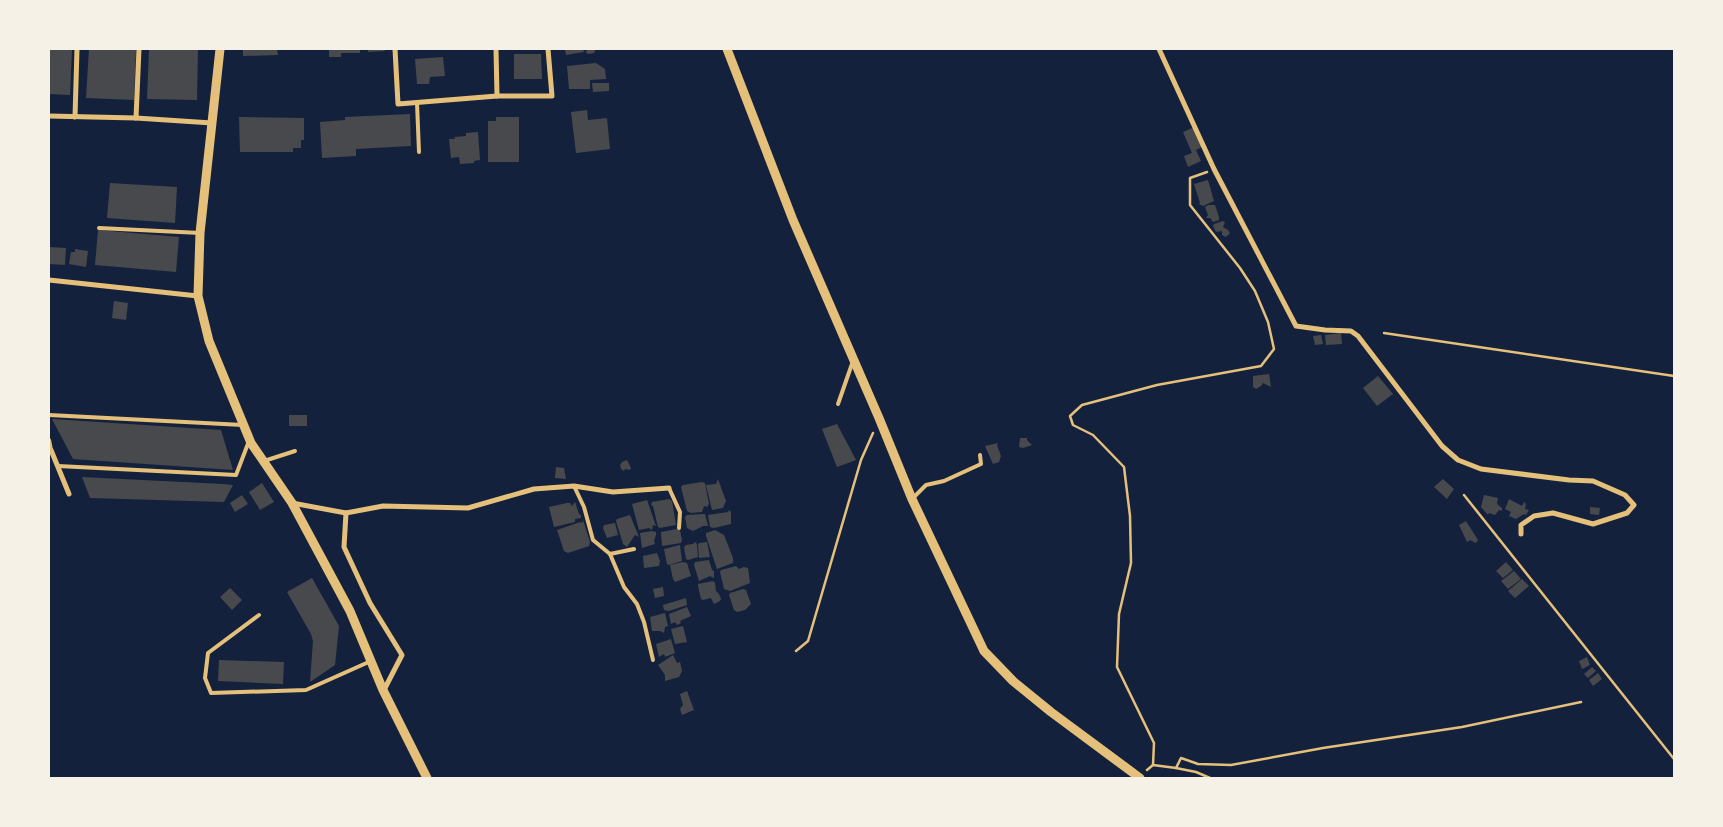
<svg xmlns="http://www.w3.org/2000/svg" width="1723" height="827" font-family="Ubuntu,sans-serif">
  <rect width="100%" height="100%" fill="#14213d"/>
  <g fill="#48494c">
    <path d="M49 49H72L70 95 49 94Z"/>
    <path d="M89 49H136L134 100 86 98Z"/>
    <path d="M149 49H198L197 100 147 99Z"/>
    <path d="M243 49H277L278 55 243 56Z"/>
    <path d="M329 49H360V53H341V57H329Z"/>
    <path d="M368 49H384L385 51 368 52Z"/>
    <path d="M565 49H583L584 52 566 55Z"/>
    <path d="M587 49H595V51L594 53 589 54 586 53Z"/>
    <path d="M514 54H541L542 79H514Z"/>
    <path d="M443 57 445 76 430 77 429 84H417L415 59Z"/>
    <path d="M596 63 605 69 606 79 590 80V89H569L567 66Z"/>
    <path d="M592 83H609V91L593 92Z"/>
    <path d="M587 110 588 120 607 118 610 149 576 153 571 112Z"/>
    <path d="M410 114 411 146 356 149V156L322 158 320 122 345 120V117Z"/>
    <path d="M239 117 304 118V140H301V148H293V152H240Z"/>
    <path d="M496 117H519V162H488V121H496Z"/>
    <path d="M1194 127 1202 147 1196 150 1201 161 1188 167 1184 156 1192 153 1183 132Z"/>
    <path d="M478 132 480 160 474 161V163L460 164 459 157 451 158 449 139H455L454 137 466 136V133Z"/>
    <path d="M1208 180 1214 201 1203 206 1199 204 1200 203 1194 184Z"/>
    <path d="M110 183 177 187 175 223 107 218Z"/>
    <path d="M1208 205H1215L1219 217V220L1213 222 1210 218H1206L1208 215 1205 207Z"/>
    <path d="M1223 221 1225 222 1223 227 1228 230 1230 233 1226 237 1222 235V231L1216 232 1213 226 1214 224Z"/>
    <path d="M98 230 179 237 176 272 95 265Z"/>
    <path d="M49 247 66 248 65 265 49 264Z"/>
    <path d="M75 249 88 251 86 267 69 264 71 252H75Z"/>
    <path d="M114 301 128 303 126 320 112 318Z"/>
    <path d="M1341 333 1342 344 1326 345 1325 335Z"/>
    <path d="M1321 335 1323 344 1315 345 1313 336Z"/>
    <path d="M1269 374 1271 387 1263 383 1261 386 1256 389 1253 387V376Z"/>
    <path d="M1378 376 1393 394 1377 406 1363 388Z"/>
    <rect x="289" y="415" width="18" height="11"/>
    <path d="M52 419 221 430 233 470 73 459Z"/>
    <path d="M837 424 856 460 837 467 822 429Z"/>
    <path d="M1020 438H1027V440L1032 445 1023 448 1019 447Z"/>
    <path d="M998 443 997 445 1001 456 999 462 993 464 985 446Z"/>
    <path d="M627 460 631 468 630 470 625 469 624 471 621 469 620 465 622 462Z"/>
    <path d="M556 467 564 468 566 479 555 478Z"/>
    <path d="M82 477 223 484 233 485 224 502 90 498Z"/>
    <path d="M718 479 726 501 723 508 712 510 706 485 716 484Z"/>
    <path d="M1443 479 1454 489 1447 499 1434 487Z"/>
    <path d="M702 482 705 483 709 504 707 507 704 506 702 512 691 513 687 511 681 487 683 485Z"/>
    <path d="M262 483 274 502 260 510 249 492Z"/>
    <path d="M242 495 248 504 235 512 230 503Z"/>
    <path d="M1484 495 1498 498 1497 504 1502 508V511L1499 510 1495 515 1489 513 1488 515 1481 507Z"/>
    <path d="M669 499 672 501 676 525 660 528 658 527 653 506 651 505 652 502Z"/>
    <path d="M1509 499 1522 506 1524 502 1526 504 1525 509 1529 510 1526 515 1524 514 1516 519 1509 516 1511 512 1505 509Z"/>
    <path d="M647 500 656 526 653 525 652 530 649 528 639 530 632 504Z"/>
    <path d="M575 502 579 514 581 515V518L575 519V522L554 527 549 507 567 503H570L572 506Z"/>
    <path d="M1590 507 1600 508 1599 515 1590 514Z"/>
    <path d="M729 510 731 512V524L714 528 710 527 708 515 728 512Z"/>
    <path d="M703 514H705L708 526H703L693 531 687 528 685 517 687 515Z"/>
    <path d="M630 515 639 537 635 535 627 547 623 544 616 521 617 519Z"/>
    <path d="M583 520 590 542 589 546 568 553 564 551 557 530 580 522 582 523Z"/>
    <path d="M1466 521 1478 540 1476 543 1470 540 1467 542 1459 525Z"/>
    <path d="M615 523 618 535 607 538 603 528 604 525Z"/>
    <path d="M677 529 680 530 682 540 681 543 662 546 661 532Z"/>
    <path d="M715 530 724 535 733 558V563L717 569 706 536V533Z"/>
    <path d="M652 531 656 532V535L654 541 655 544 642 548 640 533Z"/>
    <path d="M695 542 697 544 698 557 688 560 686 559 684 547 686 545 693 544Z"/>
    <path d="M707 542 710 557 699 558 698 545 699 543Z"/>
    <path d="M680 545 682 561 669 565 667 564 664 549Z"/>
    <path d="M657 553 660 561 659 566 644 568 643 556Z"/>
    <path d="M709 560 712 570 714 571V578L710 576 699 581 694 565 695 562Z"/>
    <path d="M683 562 687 563 691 576 675 582 673 579 670 565Z"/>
    <path d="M1506 562 1513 570 1503 578 1496 571Z"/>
    <path d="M736 566 739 569 744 567 748 568 750 583 730 591 724 589 720 572 721 570Z"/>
    <path d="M1514 571 1521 579 1508 589 1501 581Z"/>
    <path d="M312 578 339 626 335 665 310 682 313 641 311 634 287 592Z"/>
    <path d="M1522 579 1529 586 1515 598 1508 591Z"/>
    <path d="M713 581 715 583 716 591 719 594 721 599 720 601 714 604 711 598 703 600 701 599 698 586V584Z"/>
    <path d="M663 587 664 596 655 598 653 589Z"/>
    <path d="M230 588 242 600 232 610 220 597Z"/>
    <path d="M743 589 746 590 751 604 745 610 737 612 734 610 729 595 730 593Z"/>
    <path d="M686 598 687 605 669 611 664 610 663 605Z"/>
    <path d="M687 607 691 616 680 621 681 623 677 625 675 622 671 624 669 614Z"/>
    <path d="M665 613 668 626 665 627 664 633 660 631H652L650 617Z"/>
    <path d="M683 626 687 642 675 644 671 629Z"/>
    <path d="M671 639 675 653 665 657 664 654 659 657 656 644Z"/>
    <path d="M673 655 677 663 680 662 682 671 679 677 665 681V675L658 665Z"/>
    <path d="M1587 657 1590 665 1582 669 1579 661Z"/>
    <path d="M219 660 284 662 283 684 218 681Z"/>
    <path d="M1592 667 1596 671 1588 678 1584 674Z"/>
    <path d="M1598 673 1602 679 1593 686 1589 680Z"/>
    <path d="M687 691 694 710 682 715 680 709 683 705 680 694Z"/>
  </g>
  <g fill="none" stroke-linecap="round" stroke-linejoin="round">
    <g stroke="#e5c07b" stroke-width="2.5">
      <path d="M1384 333 1674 376"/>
      <path d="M1464 495 1674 759"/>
      <path d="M796 651 808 641 861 460 873 433"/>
      <path d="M1153 765 1176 768 1181 758 1198 764 1231 765 1323 748 1462 727 1581 702"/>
      <path d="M1176 768 1196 772 1210 778"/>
      <path d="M1147 770 1153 765 1154 743 1117 667 1119 614 1131 563 1130 516 1124 467 1093 435 1073 425 1070 416 1082 405 1157 385 1261 366 1274 349 1268 322 1255 291 1240 268 1190 205V178L1207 172"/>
    </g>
    <g stroke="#e5c07b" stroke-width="4">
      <path d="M417 103 419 152"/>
      <path d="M99 228 200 233"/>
      <path d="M838 404 853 361"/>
      <path d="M49 415 243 425"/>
      <path d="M49 440 51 450"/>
      <path d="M264 461 295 451"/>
      <path d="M58 466 236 475 249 441"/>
      <path d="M574 486 584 507 593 540 610 554 634 549"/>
      <path d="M669 488 680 512 679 528"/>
      <path d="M912 499 926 485 944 481 981 464 980 455"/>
      <path d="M610 554 624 587 637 604 644 622 653 660"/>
      <path d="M259 615 208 653 205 678 211 693 306 690 371 661"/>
    </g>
    <g stroke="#e5c07b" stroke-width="5">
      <path d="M395 49 398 104 497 96 496 49"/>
      <path d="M1159 49 1214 169 1296 326 1325 330 1351 331 1358 336 1442 446 1458 460 1481 469 1569 480 1593 481 1625 495 1634 505 1627 513 1593 524 1553 513 1534 516 1521 525V534"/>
      <path d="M497 96H552L548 49"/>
      <path d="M49 116 136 118 212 123"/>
      <path d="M75 117 77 49"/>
      <path d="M136 118 139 49"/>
      <path d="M49 280 198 296"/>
      <path d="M49 450H51L69 494"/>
      <path d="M292 503 346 513"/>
      <path d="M384 690 402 655 370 603 344 547 346 513 383 506 468 508 534 489 574 486 613 492 669 488"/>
    </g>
    <g stroke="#e5c07b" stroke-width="9">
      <path d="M220 49 200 233 198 296 209 341 251 443 292 503 350 611 383 690 427 778"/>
      <path d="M727 49 793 220 879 418 912 499 984 651 1013 681 1051 712 1140 778"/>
    </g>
  </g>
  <rect width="1723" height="827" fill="none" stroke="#f6f1e7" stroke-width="100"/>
</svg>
